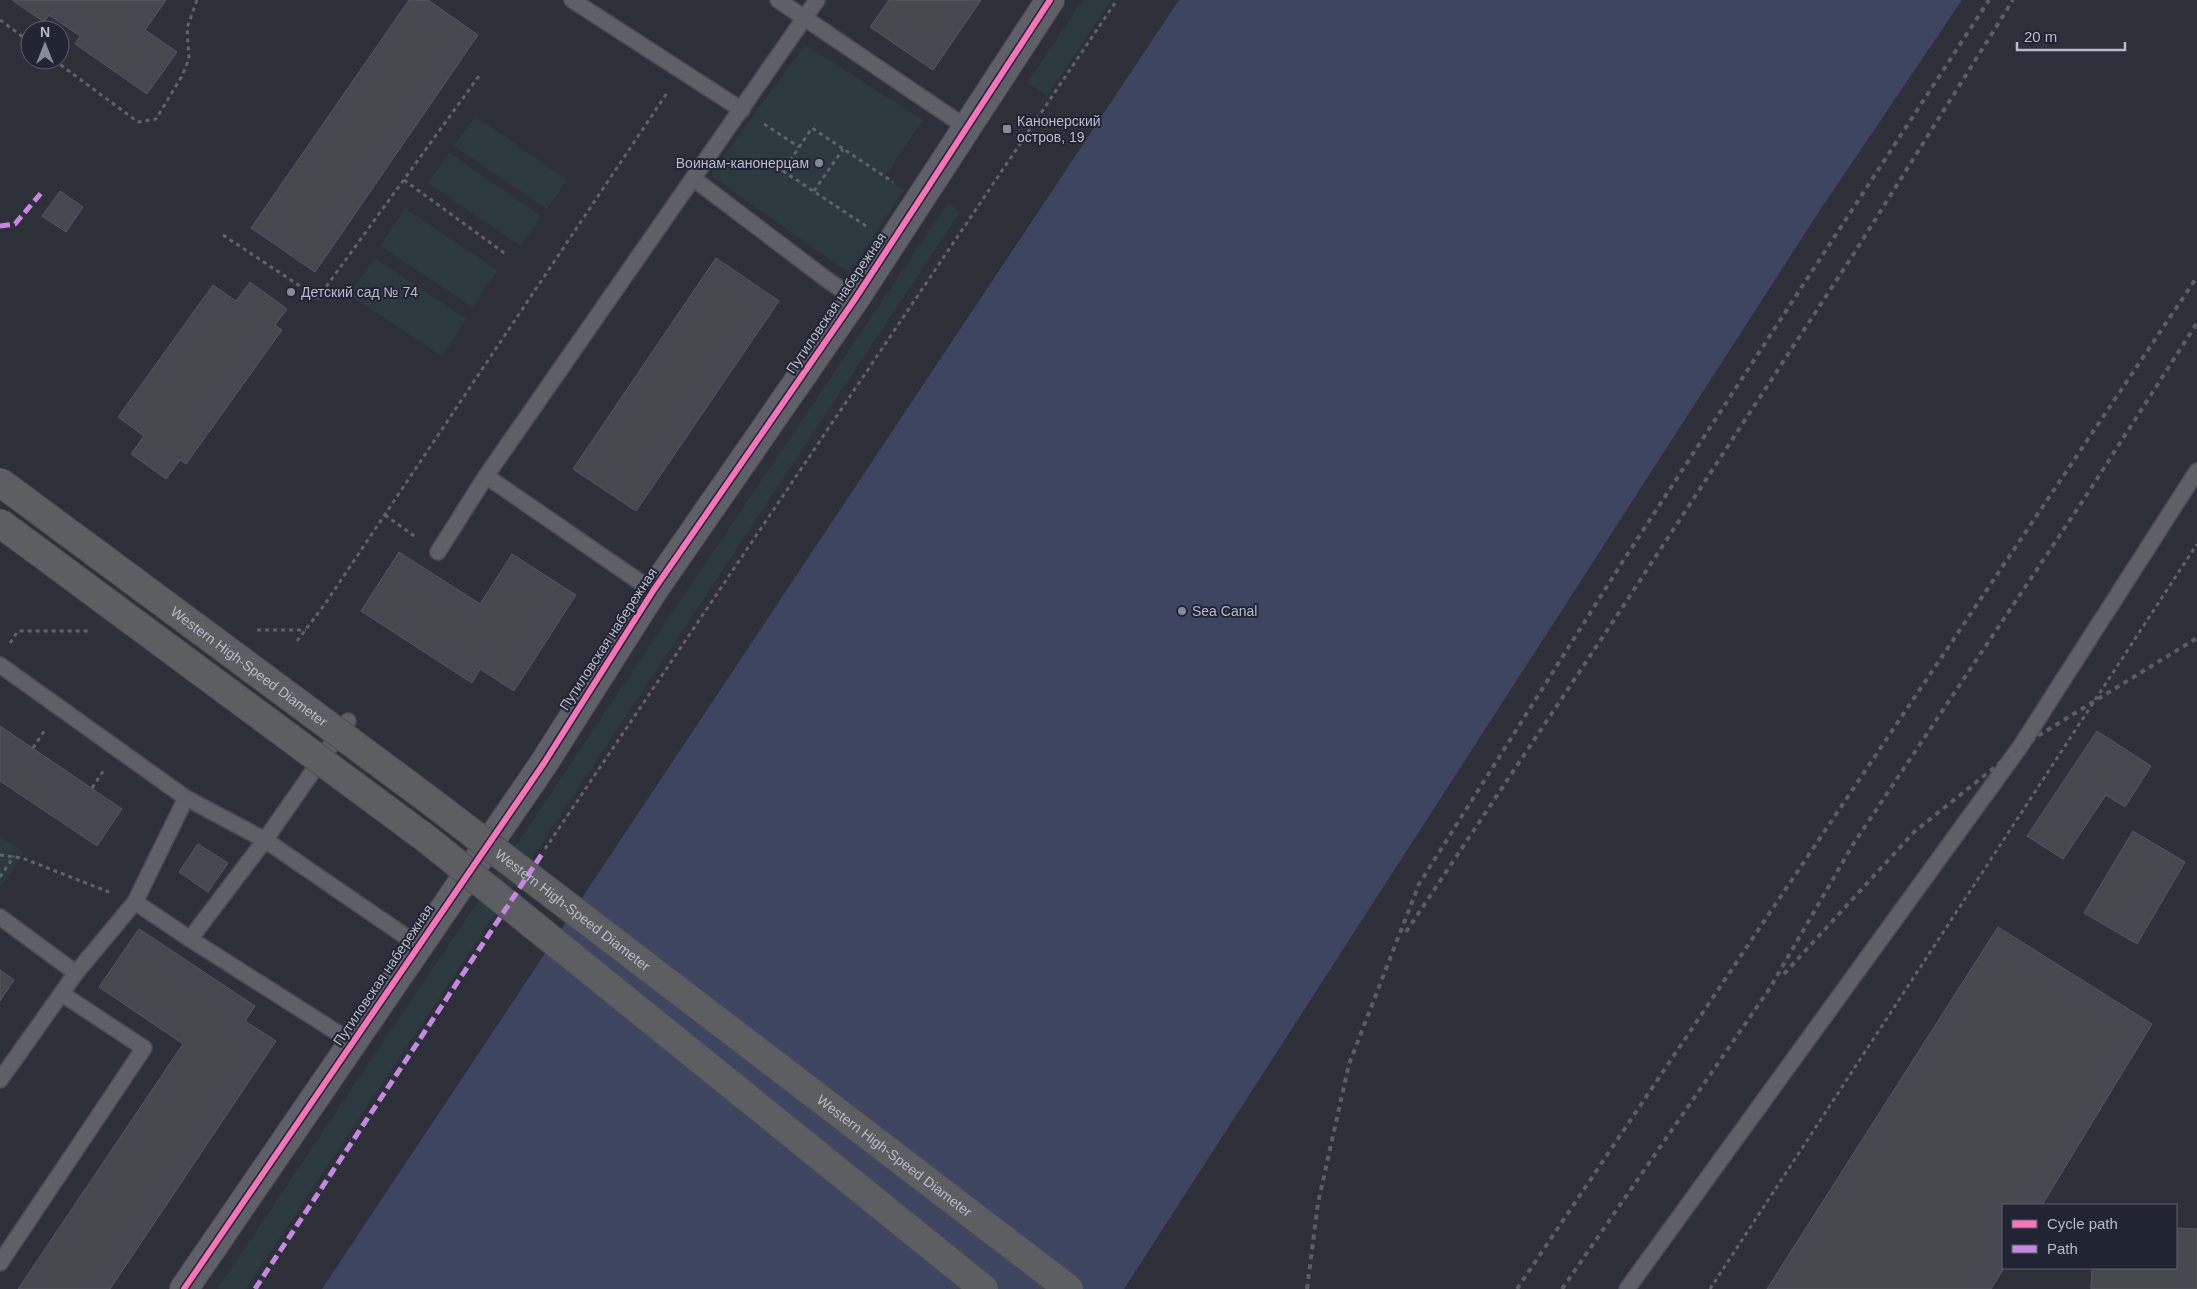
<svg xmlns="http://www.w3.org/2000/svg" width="2197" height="1289" font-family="Arial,sans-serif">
  <rect width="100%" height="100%" fill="#2e3039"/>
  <g fill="#2c393f">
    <path d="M1083 0H1111L1047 96 1027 83Z"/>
    <path d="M805 45 923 120 885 176 904 190 849 273 710 175Z"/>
    <path d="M475 116 567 180 547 209 454 146Z"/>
    <path d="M449 153 541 216 521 246 428 183Z"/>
    <path d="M948 203 960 212 246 1289H217Z"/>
    <path d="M405 208 497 270 472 307 380 246Z"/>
    <path d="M374 258 466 319 442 356 349 295Z"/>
    <path d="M0 836 24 853 0 888Z"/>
  </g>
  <path fill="#3e4561" d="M1179 0H1962L1820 210 1124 1289H322Z"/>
  <g fill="#464850" stroke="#565861">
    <path d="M12 0H166L145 30 177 52 147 94 75 44 80 36 49 15 44 22Z"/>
    <path d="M409 0H428L478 35 315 272 251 228Z"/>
    <path d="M889 0H981L933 70 870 27Z"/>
    <path d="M60 191 83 207 66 232 42 216Z"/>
    <path d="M716 258 779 301 636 511 573 469Z"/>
    <path d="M250 282 287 309 275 325 282 330 186 464 180 460 166 479 131 454 144 436 118 417 213 285 236 301Z"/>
    <path d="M399 552 480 604 512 554 576 595 514 691 480 669 472 683 361 611Z"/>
    <path d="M0 726 122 809 97 846 0 781Z"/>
    <path d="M2097 731 2151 766 2125 807 2106 795 2063 859 2027 836Z"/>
    <path d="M2133 831 2185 862 2137 944 2084 913Z"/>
    <path d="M198 844 228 863 208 892 179 872Z"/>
    <path d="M1998 927 2152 1024 2042 1205H2003L2004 1268 1991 1289H1767Z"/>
    <path d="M139 929 255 1006 245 1021 276 1041 110 1289H18L183 1044 99 987Z"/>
    <path d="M0 970 14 980 0 1001Z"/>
    <path d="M2176 1228 2197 1229V1289H2091L2092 1268H2176Z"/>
  </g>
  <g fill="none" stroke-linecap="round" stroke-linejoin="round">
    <g stroke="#4a4b52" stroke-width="18">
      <g id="service">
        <path d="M572 0 742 110"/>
        <path d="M778 0 967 128"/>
        <path d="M694 179 826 279 855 299"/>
        <path d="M486 476 653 591"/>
        <path d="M438 552 486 476 817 0"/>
        <path d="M0 665 186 798 135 902 76 973 0 1080"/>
        <path d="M186 798 265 840 418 945"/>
        <path d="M135 902 190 939 352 1042"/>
        <path d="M0 917 76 973"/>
        <path d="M190 939 265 840 348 721"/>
        <path d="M0 1263 144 1048 62 994"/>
        <path d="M1627 1289 2020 747 2197 471"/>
      </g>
    </g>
    <g stroke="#4a4b52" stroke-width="30">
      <path id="minor" d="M184 1289 544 763 653 591 855 299 1050 0"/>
    </g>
    <g stroke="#61636a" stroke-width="3" stroke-dasharray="4 4" stroke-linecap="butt">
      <path d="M0 20 30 42"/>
      <path d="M54 60 138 122 156 119 182 76 189 59 187 28 197 0"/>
      <path d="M764 124 799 147"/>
      <path d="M404 180 507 255"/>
      <path d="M814 191 843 149"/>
      <path d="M866 226 783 171 812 128 893 182"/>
      <path d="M223 235 318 298 479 76"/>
      <path d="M385 515 417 538"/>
      <path d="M257 630H306"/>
      <path d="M297 641 325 604 667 93"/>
      <path d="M10 643 18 631H91"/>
      <path d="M33 748 45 730"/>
      <path d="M92 788 104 770"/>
      <path d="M545 849 1117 0"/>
      <path d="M0 855 22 858 109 892"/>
      <path d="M0 877 14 856"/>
      <path d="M1710 1289 2197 544"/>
    </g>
    <use href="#service" stroke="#5e5f67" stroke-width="15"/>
    <use href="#minor" stroke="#5e5f67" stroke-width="28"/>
    <g stroke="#5c5e65" stroke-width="4" stroke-dasharray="5 5" stroke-linecap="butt">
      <path d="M1406 932 1618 614 1853 255 2013 0"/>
      <path d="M1784 974 1914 832 2020 747 2197 638"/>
      <path d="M1307 1289 1318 1203 1349 1064 1419 884 1623 561 1989 0"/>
      <path d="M1517 1289 2197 277"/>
      <path d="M1562 1289 1770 988 1852 846 2086 496 2197 323"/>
    </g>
    <g stroke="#4a4c55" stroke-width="30" stroke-linecap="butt">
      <g id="motorway-bridge">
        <path id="s1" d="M0 482 429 800 1069 1289"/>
        <path d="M0 523 428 840 984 1289"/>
      </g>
    </g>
    <use href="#motorway-bridge" stroke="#5d5e61" stroke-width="28"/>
    <g stroke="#c787e3" stroke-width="5" stroke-dasharray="10 5" stroke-linecap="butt">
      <path d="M0 226 15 224 42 192"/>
      <path d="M255 1289 542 854"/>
    </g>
    <g stroke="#212433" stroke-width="9">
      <path id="cycleway" d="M184 1289 544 763 653 591 855 299 1050 0"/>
    </g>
    <use href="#cycleway" stroke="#fb73b8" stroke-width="6"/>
  </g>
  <g fill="#888a97" stroke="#212433" stroke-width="2">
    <rect x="1002" y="124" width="10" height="10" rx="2.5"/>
    <circle cx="819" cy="163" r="5"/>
    <circle cx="291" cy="292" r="5"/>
    <circle cx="1182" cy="611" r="5"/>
  </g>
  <g text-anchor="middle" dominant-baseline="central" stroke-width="4" stroke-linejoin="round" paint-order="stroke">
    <g font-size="14" fill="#b9bbc9" stroke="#212433" text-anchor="start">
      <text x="1017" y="121">Канонерский<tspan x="1017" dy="16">остров, 19</tspan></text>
      <text x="809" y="163" text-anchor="end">Воинам-канонерцам</text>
      <text x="301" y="292">Детский сад № 74</text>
      <text x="1192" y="611">Sea Canal</text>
    </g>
    <g font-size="14" fill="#b9bbc9" stroke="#212433">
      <text transform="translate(836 303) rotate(-56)">Путиловская набережная</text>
      <text transform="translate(608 639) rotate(-57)">Путиловская набережная</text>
      <text stroke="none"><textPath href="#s1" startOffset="310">Western High-Speed Diameter</textPath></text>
      <text stroke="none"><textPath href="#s1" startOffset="715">Western High-Speed Diameter</textPath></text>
      <text transform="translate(383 975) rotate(-56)">Путиловская набережная</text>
      <text stroke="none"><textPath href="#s1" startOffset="1120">Western High-Speed Diameter</textPath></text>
    </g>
  </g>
  <rect x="2002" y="1204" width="175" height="65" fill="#212433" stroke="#5e606f"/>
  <rect x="2012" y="1220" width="25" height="8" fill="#fb73b8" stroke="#5e606f"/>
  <text x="2047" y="1229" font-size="15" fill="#b9bbc9">Cycle path</text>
  <rect x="2012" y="1245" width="25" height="8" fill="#c787e3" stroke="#5e606f"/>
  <text x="2047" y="1254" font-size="15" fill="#b9bbc9">Path</text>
  <g transform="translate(45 45)"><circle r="24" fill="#212433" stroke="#5e606f"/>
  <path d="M0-4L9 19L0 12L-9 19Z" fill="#888a97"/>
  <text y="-8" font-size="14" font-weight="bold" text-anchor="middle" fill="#b9bbc9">N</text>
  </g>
  <path d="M2017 42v8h108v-8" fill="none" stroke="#b9bbc9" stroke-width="2.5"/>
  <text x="2024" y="42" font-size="15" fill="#b9bbc9" stroke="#212433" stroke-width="4" paint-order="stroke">20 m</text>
</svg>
